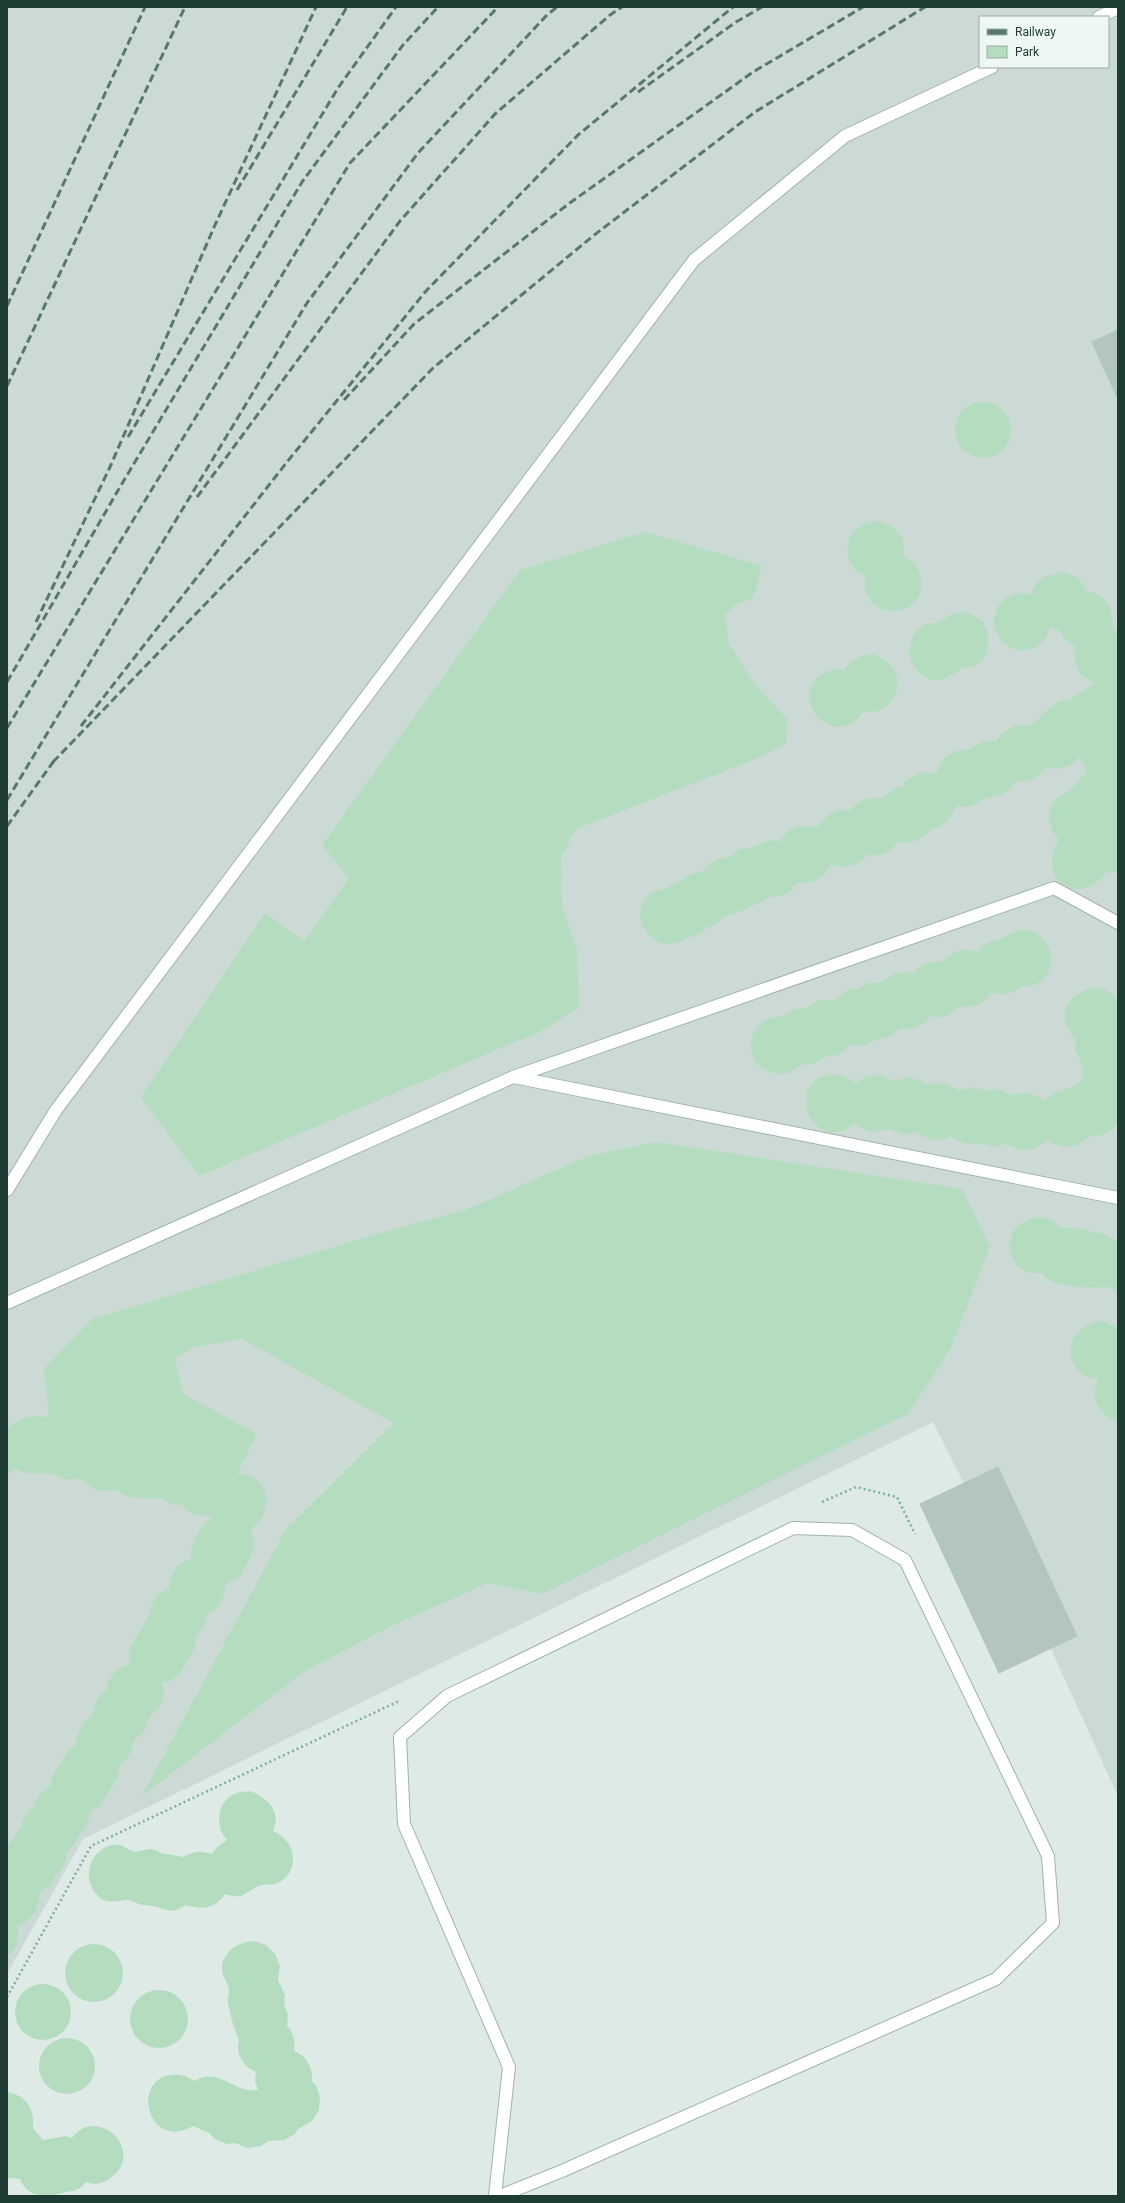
<svg xmlns="http://www.w3.org/2000/svg" width="1125" height="2203" font-family="Roboto,sans-serif">
  <rect width="100%" height="100%" fill="#ddeae5"/>
  <path fill="#cbdad4" fill-rule="evenodd" d="M7 7H1118V1796L1051 1649 1077 1636 999 1468 964 1483 933 1422 83 1839 7 1974ZM980 17H1108V67H980Z"/>
  <g fill="#b4ddc0">
    <circle cx="983" cy="430" r="28"/>
    <path d="M879 521C897 527 906 537 904 556 912 559 917 566 920 574 933 617 861 628 865 576 847 569 841 542 856 529 863 523 871 522 879 521Z"/>
    <path d="M645 532 762 566 753 598 736 604 725 615 729 644 753 682 787 719 786 744 748 762 576 829 561 858 562 908 577 949 579 1008 541 1031 199 1176 141 1097 265 913 304 941 349 879 322 845 520 570Z"/>
    <path d="M1063 572C1073 576 1083 579 1086 591 1106 594 1114 609 1113 628L1118 630V872L1105 873C1082 908 1034 880 1059 840 1048 828 1045 811 1057 798 1061 794 1067 793 1070 790 1077 785 1080 777 1087 772L1080 756C1073 767 1059 771 1047 767 1040 776 1028 784 1016 781 1007 795 1003 794 988 798 975 802 972 810 956 805 954 817 944 827 931 829 924 839 912 845 899 841 892 851 881 858 868 854 859 867 845 869 831 864 824 877 813 886 797 882 795 884 794 888 792 890 785 897 777 895 769 898 754 905 741 913 725 915 721 921 714 927 707 927 702 935 694 936 686 939 679 941 674 945 666 944 643 941 631 911 649 895 655 890 662 890 669 887 682 880 688 873 704 871 710 861 717 860 727 857 732 856 736 851 740 849 743 849 747 849 750 848 760 846 767 837 779 842 788 827 801 823 817 828 824 817 836 806 851 811 857 800 871 796 883 799 888 792 894 787 903 786 911 774 924 770 937 774 939 764 946 754 956 751 960 750 965 751 969 749 978 745 985 738 996 742 1005 728 1016 722 1032 726 1036 720 1053 705 1060 701 1063 700 1067 701 1069 700 1077 696 1085 689 1093 684V682C1077 676 1073 662 1075 646 1067 643 1062 637 1059 630L1050 627C1048 637 1041 644 1033 648 1028 651 1020 651 1015 649 977 636 995 583 1032 595 1034 579 1049 574 1063 572Z"/>
    <path d="M964 612C967 613 972 614 975 616 991 624 993 649 981 661 974 669 965 666 959 670 948 678 935 686 921 674 904 660 906 634 927 624 931 623 936 624 939 622 950 616 950 614 964 612Z"/>
    <path d="M873 654C917 670 895 719 864 711 834 754 786 697 823 674 829 670 837 668 844 670 851 659 859 656 873 654Z"/>
    <path d="M1026 930C1029 931 1034 932 1037 934 1053 942 1056 968 1043 979 1036 986 1028 985 1020 988 1010 993 1004 997 992 992 985 1002 977 1007 965 1007 963 1007 961 1006 960 1007 949 1014 942 1020 929 1016L925 1022 914 1028 900 1029 887 1038 877 1039 868 1045H851L838 1055 826 1056 814 1064 801 1065 790 1073 777 1074 764 1070 755 1061 751 1049 752 1036 759 1025 770 1018 783 1016 795 1009 807 1008 819 1000H836L848 990 859 989 868 983 882 982 894 974 908 972 914 974C921 961 931 964 943 961 944 961 947 958 948 957 957 949 967 948 978 952 988 938 992 943 1005 937 1012 933 1017 931 1026 930Z"/>
    <path d="M1097 987 1109 991 1118 1000V1121L1113 1129 1102 1135 1089 1137 1077 1146 1064 1147 1052 1143 1047 1138 1045 1142 1034 1149 1021 1150 1007 1144 992 1147 980 1143 968 1144 956 1140 951 1136C941 1142 927 1141 918 1132L904 1135 890 1129 873 1132 861 1128 855 1123C852 1125 848 1128 845 1130 807 1146 788 1079 830 1075 840 1074 848 1077 855 1083L867 1077 879 1075 893 1081 910 1077 922 1081 926 1085C936 1081 949 1083 957 1091L974 1087 986 1091 998 1089 1012 1095 1027 1093 1040 1097 1044 1101C1054 1087 1074 1093 1083 1078L1082 1064 1075 1049 1076 1039C1054 1016 1067 991 1097 987Z"/>
    <path d="M656 1142 962 1189 990 1247 950 1350 908 1414 542 1594 488 1583 393 1625 302 1673 142 1796 286 1529 394 1423 242 1339 193 1347 175 1358 183 1394 257 1434 237 1474C269 1473 277 1511 251 1529L254 1539 253 1552 240 1577 226 1584C224 1600 220 1607 206 1615L205 1625 196 1637 195 1647 179 1675 168 1682 162 1683C167 1696 161 1709 149 1716 148 1728 142 1734 133 1740 132 1752 128 1759 119 1766L117 1779 100 1806 90 1812C89 1822 86 1830 77 1836V1840L67 1853 66 1860 60 1871 57 1873 50 1886 39 1893C40 1907 32 1923 17 1925 20 1936 17 1950 7 1956V1847L21 1828 22 1822 29 1811 34 1807C35 1796 43 1791 51 1785L52 1776 70 1749 76 1745C77 1731 81 1723 93 1715 94 1704 97 1696 107 1689 109 1676 118 1666 131 1664L129 1658 131 1645 149 1616 151 1606 157 1595 169 1588C170 1574 176 1564 190 1559 192 1542 199 1526 214 1516 198 1515 194 1517 181 1504L175 1505 160 1498H133L121 1493 116 1489C101 1494 91 1489 80 1478L66 1480 51 1473 28 1474 14 1468 7 1475V1430C17 1416 33 1415 49 1417L44 1369 92 1319 401 1227 466 1210 588 1156Z"/>
    <path d="M1041 1217 1054 1221 1060 1228C1070 1226 1108 1233 1115 1240L1118 1239V1293L1107 1286C1097 1290 1057 1286 1048 1280 1046 1279 1043 1275 1041 1273 1006 1278 993 1222 1041 1217Z"/>
    <path d="M1103 1321 1118 1328V1422C1098 1415 1089 1397 1099 1378 1069 1382 1053 1327 1103 1321Z"/>
    <path d="M250 1791C267 1797 282 1812 273 1831 292 1838 301 1864 284 1879 275 1887 266 1883 258 1886 243 1894 244 1900 225 1894 215 1909 202 1910 186 1905 169 1916 167 1908 152 1906 144 1905 139 1905 132 1901 126 1897 111 1906 100 1898 92 1891 88 1882 89 1871 91 1856 104 1843 120 1845 125 1846 133 1853 136 1852 141 1851 146 1849 151 1849 156 1849 161 1854 165 1854 172 1855 176 1855 183 1857 193 1851 201 1851 212 1854L216 1848 227 1840C214 1826 217 1800 237 1793 241 1791 246 1792 250 1791Z"/>
    <path d="M254 1941 266 1945 275 1954 280 1966 278 1980 285 1995 284 2004 288 2015 287 2026C294 2033 295 2042 294 2051 307 2056 313 2068 312 2081L316 2085 320 2097 319 2110 312 2121 298 2129 295 2134 284 2140 268 2141 261 2146 248 2148 235 2143 227 2144 215 2139 209 2133 193 2126C149 2152 130 2080 171 2075 180 2074 188 2076 194 2081 220 2066 233 2094 258 2090L255 2081 256 2072C247 2069 239 2059 238 2049 237 2045 240 2041 238 2037 233 2026 230 2015 228 2002 227 1999 229 1994 229 1990 229 1981 217 1974 224 1959 231 1946 241 1942 254 1941Z"/>
    <circle cx="94" cy="1973" r="29"/>
    <circle cx="43" cy="2012" r="28"/>
    <circle cx="159" cy="2019" r="29"/>
    <circle cx="67" cy="2066" r="28"/>
    <path d="M7 2092C26 2095 35 2109 33 2128L43 2140 66 2136 72 2138C97 2103 149 2153 109 2179 102 2184 94 2185 86 2182 78 2193 70 2190 59 2194 44 2198 26 2196 20 2179L7 2178Z"/>
  </g>
  <g fill="#b2c5be" stroke="#afc4bc">
    <path d="M1118 330V399L1092 342Z"/>
    <path d="M998 1467 1077 1636 999 1673 920 1504Z"/>
  </g>
  <g fill="none" stroke-linecap="round" stroke-linejoin="round">
    <g stroke="#a0b2ac" stroke-width="14">
      <g id="service">
        <path d="M1099 17 1118 8"/>
        <path d="M514 1077 1118 1198"/>
        <path d="M7 1190 56 1110 694 260 845 136 992 67"/>
        <path d="M7 1303 513 1077 1054 888 1118 923"/>
        <path d="M495 2196 509 2067 404 1824 400 1737 447 1696 793 1528 852 1530 905 1560 1048 1856 1053 1923 996 1979 562 2171 500 2196"/>
      </g>
    </g>
    <g stroke="#7bb0a1" stroke-width="2.5" stroke-dasharray="2 3" stroke-linecap="butt">
      <path d="M822 1502 856 1487 897 1497 915 1534"/>
      <path d="M7 1997 91 1846 399 1701"/>
    </g>
    <use href="#service" stroke="#fff" stroke-width="12"/>
    <g stroke="#58776f" stroke-width="3" stroke-dasharray="8 4" stroke-linecap="butt">
      <path d="M638 92 736 22 762 7"/>
      <path d="M237 190 347 7"/>
      <path d="M7 306 145 7"/>
      <path d="M7 386 185 7"/>
      <path d="M344 400 414 324 567 205 753 72 863 7"/>
      <path d="M128 437 338 88 396 7"/>
      <path d="M197 497 400 221 495 114 610 15 622 7"/>
      <path d="M36 622 110 467 215 225 316 7"/>
      <path d="M7 682 120 487 302 182 403 45 438 7"/>
      <path d="M81 726 287 462 426 291 578 135 733 7"/>
      <path d="M7 728 350 163 498 7"/>
      <path d="M53 762 433 368 593 236 755 112 925 7"/>
      <path d="M7 800 307 303 418 153 547 15 557 7"/>
      <path d="M7 826 56 758"/>
    </g>
  </g>
  <rect width="1125" height="2203" fill="none" stroke="#1e3b34" stroke-width="16"/>
  <rect x="979" y="16" width="130" height="52" fill="#eef7f2" stroke="#9baca6"/>
  <rect x="987" y="29" width="20" height="6" fill="#58776f" stroke="#9baca6"/>
  <text x="1015" y="36" font-size="12" fill="#1e3b34">Railway</text>
  <rect x="987" y="46" width="20" height="12" fill="#b4ddc0" stroke="#9baca6"/>
  <text x="1015" y="56" font-size="12" fill="#1e3b34">Park</text>
</svg>
